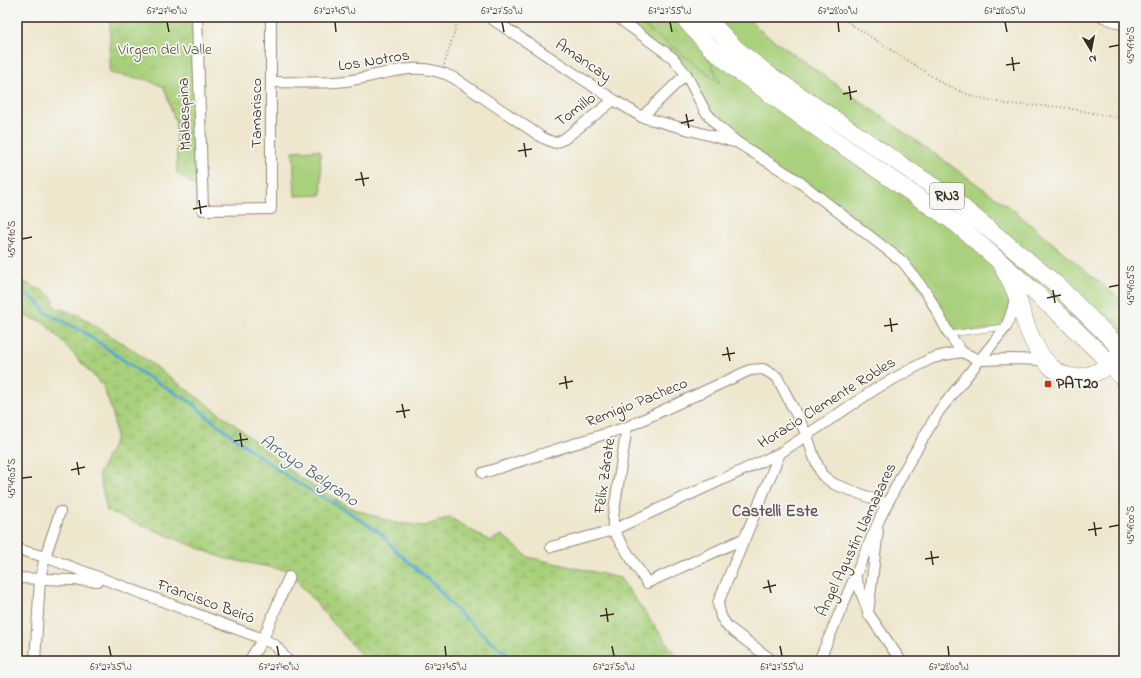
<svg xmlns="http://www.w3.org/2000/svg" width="1141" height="678" font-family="'Indie Flower',sans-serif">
  <defs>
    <pattern id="wetland-marsh" width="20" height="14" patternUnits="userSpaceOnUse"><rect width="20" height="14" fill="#a9d07b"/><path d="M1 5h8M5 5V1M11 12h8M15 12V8" fill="none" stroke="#92b36a"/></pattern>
    <pattern id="park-crowns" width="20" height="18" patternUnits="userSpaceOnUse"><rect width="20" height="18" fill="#a9d07b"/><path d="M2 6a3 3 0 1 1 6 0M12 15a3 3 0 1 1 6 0" fill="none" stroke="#92b36a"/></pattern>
  </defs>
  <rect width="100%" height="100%" fill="#f6f6f2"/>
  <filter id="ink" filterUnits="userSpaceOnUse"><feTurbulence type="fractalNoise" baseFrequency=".025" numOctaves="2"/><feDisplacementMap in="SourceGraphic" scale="8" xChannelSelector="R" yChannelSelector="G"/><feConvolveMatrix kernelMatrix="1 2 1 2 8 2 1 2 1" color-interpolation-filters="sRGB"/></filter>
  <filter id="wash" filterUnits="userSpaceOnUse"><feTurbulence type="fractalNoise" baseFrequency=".012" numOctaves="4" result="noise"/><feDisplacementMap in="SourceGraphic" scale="16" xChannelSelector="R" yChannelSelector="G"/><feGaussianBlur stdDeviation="0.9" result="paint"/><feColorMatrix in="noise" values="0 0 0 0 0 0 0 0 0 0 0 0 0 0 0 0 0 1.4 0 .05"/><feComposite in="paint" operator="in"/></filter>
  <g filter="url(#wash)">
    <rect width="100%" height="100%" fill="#eee6cd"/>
    <g fill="#a9d07b" stroke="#727d4c">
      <path d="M618 17H747L761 31 1012 209 1124 303V353L1110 363 998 259 1016 294 1006 327 949 334 903 262 719 127 686 74Z"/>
      <path d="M320 150 322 195 295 196 293 151Z"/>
    </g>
    <path fill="url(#wetland-marsh)" stroke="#727d4c" d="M17 238 20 244 18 257 19 277C28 288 45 288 52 298 54 300 54 305 55 307L78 315 130 348 235 425 300 478 351 508 395 523 425 526 449 517 490 541 502 535 528 557 620 578 680 661H366L297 581 285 570 223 558 107 511 99 474 116 438 113 414 103 386 44 322 17 314Z"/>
    <g fill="url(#park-crowns)" stroke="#727d4c">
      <path d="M110 17H197L202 191 177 173 176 124 164 87 147 80 110 73Z"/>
      <path d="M632 17H676L708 56 720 83Z"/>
    </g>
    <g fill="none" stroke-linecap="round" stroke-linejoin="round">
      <path stroke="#51a7cd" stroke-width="3" d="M17 277 23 289 29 296 39 303 45 312 84 332 143 374 192 403 204 414 252 451 294 481 347 511 382 534 395 550 436 586 453 607 490 641 516 661"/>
    </g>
  </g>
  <g filter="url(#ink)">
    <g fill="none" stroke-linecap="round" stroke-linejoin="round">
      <g stroke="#948876" stroke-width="6">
        <path id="service" d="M949 334 1005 327"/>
      </g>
      <g stroke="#948876" stroke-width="12">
        <g id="minor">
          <path d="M197 17 203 210 271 209V17"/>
          <path d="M489 17 614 100 642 117 734 142"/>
          <path d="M617 17 673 58 686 74 705 111 719 127 738 143 797 180 903 262 928 295 949 334 962 352"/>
          <path d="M1103 17 1124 25"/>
          <path d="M272 82C296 82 321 84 346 81 384 76 416 58 454 78L543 138 555 143 564 139 614 100"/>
          <path d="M642 117 686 74"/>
          <path d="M483 473 627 427 750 370 763 369 777 377 807 435 814 457 822 475 834 484 887 504"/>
          <path d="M613 530 647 583 745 538"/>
          <path d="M613 530V517L627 427"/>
          <path d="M878 530 868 613 901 661"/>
          <path d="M551 547 613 530 780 453 877 388 930 359 944 355 962 352 979 360 1012 359 1043 360"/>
          <path d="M17 549 45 557 263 639 275 645 288 661"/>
          <path d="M855 576 868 611"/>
          <path d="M17 578 98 581"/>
          <path d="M35 661 40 579 45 557 60 512"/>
          <path d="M249 661 263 639 289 577"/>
          <path d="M773 661 728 627 721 617 718 603 780 453"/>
          <path d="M819 661 880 518 905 469 939 411 1006 327 1012 311 1015 298"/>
        </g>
      </g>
      <g stroke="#948876" stroke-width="18">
        <g id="trunk">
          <path d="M683 17 709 46 737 70 830 137 957 224 1056 311 1110 363 1124 380"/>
          <path d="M705 17 736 49 768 74 956 202 1056 284 1124 352"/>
          <path d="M1004 270C1016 287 1020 308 1027 327 1039 359 1060 391 1099 371 1106 367 1113 361 1119 356"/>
        </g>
      </g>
      <g stroke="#948876" stroke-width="2" stroke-dasharray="1 3" stroke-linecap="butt">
        <path d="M840 17 944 84 972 96 1005 104 1062 107 1124 119"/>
        <path d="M444 65 459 17"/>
      </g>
      <use href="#service" stroke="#fff" stroke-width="5"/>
      <use href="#minor" stroke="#fff" stroke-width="10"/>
      <use href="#trunk" stroke="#fff" stroke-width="17"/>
    </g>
  </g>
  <path fill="none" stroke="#3b2a1e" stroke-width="1.5" d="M167 22 169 32M335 22 336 32M502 22 504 32M670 22 672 32M838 22 839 32M1005 22 1007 32M1109 47 1119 45M1012 57 1014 71M1006 65 1020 63M849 86 851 100M843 94 857 91M686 114 689 128M681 123 694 120M524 143 526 157M518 151 532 149M361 172 364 186M355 180 369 178M199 200 201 214M193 209 207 206M22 239 32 237M1109 287 1119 285M1053 290 1055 303M1047 298 1061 295M890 318 892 332M884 326 898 324M727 347 730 361M722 355 735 353M565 376 567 389M559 384 573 381M402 404 405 418M396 412 410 410M240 433 242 447M234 441 248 439M77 462 79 475M71 470 85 467M22 478 32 477M1094 522 1096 536M1109 527 1119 525M1088 530 1102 528M931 551 933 565M925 559 939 557M768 580 771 593M763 588 776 585M606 608 608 622M600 616 614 614M109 646 111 656M277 646 279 656M445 646 446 656M612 646 614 656M780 646 782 656M948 646 949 656"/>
  <rect fill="#c8321e" stroke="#f6f6f2" stroke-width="1.5" x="1044" y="380" width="8" height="8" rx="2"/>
  <g text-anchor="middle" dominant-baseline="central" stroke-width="3.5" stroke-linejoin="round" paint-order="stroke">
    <rect fill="#f6f6f2" stroke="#73675e" stroke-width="1" x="930" y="183" width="34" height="26" rx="3"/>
    <g font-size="15" font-weight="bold" fill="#3b2a1e">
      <text x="947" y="196">RN3</text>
    </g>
    <g font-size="16" fill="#565435" stroke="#f6f6f2">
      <text x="165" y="50">Virgen del Valle</text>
    </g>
    <g font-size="16" fill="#3b2a1e" stroke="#f6f6f2">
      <text transform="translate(374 61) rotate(-9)">Los Notros</text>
      <text transform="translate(583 61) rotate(34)">Amancay</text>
      <text transform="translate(576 110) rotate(-37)">Tomillo</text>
      <text transform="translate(257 113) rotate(-90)">Tamarisco</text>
      <text transform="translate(185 114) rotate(-92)">Malaespina</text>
      <text transform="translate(637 403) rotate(-22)">Remigio Pacheco</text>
      <text transform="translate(827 403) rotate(-32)">Horacio Clemente Robles</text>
      <text transform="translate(605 476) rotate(-82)">Félix Zárate</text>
      <text transform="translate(857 540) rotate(-65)">Ángel Agustín Llamazares</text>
      <text transform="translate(206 602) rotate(20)">Francisco Beiró</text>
    </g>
    <g font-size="16" font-weight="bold" fill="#3b2a1e" stroke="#f6f6f2" text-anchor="start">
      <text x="1056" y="384">PAT20</text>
    </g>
    <g font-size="17" font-style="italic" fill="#445c64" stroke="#f6f6f2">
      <text transform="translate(309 471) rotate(34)">Arroyo Belgrano</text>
    </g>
    <g font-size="17" font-weight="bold" fill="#66505b" stroke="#f6f6f2">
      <text x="775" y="511">Castelli Este</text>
    </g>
  </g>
  <rect width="1141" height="678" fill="none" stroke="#f6f6f2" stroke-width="44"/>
  <g transform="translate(1091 50) rotate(170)" stroke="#f6f6f2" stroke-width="3" paint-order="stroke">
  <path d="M0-3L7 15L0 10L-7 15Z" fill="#3b2a1e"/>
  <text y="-6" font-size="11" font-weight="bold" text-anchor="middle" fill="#3b2a1e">N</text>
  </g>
  <rect x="22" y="22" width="1097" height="634" fill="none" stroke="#3b2a1e" stroke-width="1.5"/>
  <g font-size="10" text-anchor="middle" fill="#3b2a1e">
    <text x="167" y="14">67°27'40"W</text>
    <text x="335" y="14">67°27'45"W</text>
    <text x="502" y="14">67°27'50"W</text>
    <text x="670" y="14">67°27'55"W</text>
    <text x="838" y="14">67°28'00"W</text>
    <text x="1005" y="14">67°28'05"W</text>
    <text transform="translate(1130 45) rotate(-90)" y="4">45°49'10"S</text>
    <text transform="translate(11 239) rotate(-90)" y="4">45°49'10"S</text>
    <text transform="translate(1130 285) rotate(-90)" y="4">45°49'05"S</text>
    <text transform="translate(11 478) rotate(-90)" y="4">45°49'05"S</text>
    <text transform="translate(1130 525) rotate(-90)" y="4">45°49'00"S</text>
    <text x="111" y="670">67°27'35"W</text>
    <text x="279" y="670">67°27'40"W</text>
    <text x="446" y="670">67°27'45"W</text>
    <text x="614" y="670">67°27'50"W</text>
    <text x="782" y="670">67°27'55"W</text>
    <text x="949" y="670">67°28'00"W</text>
  </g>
</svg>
